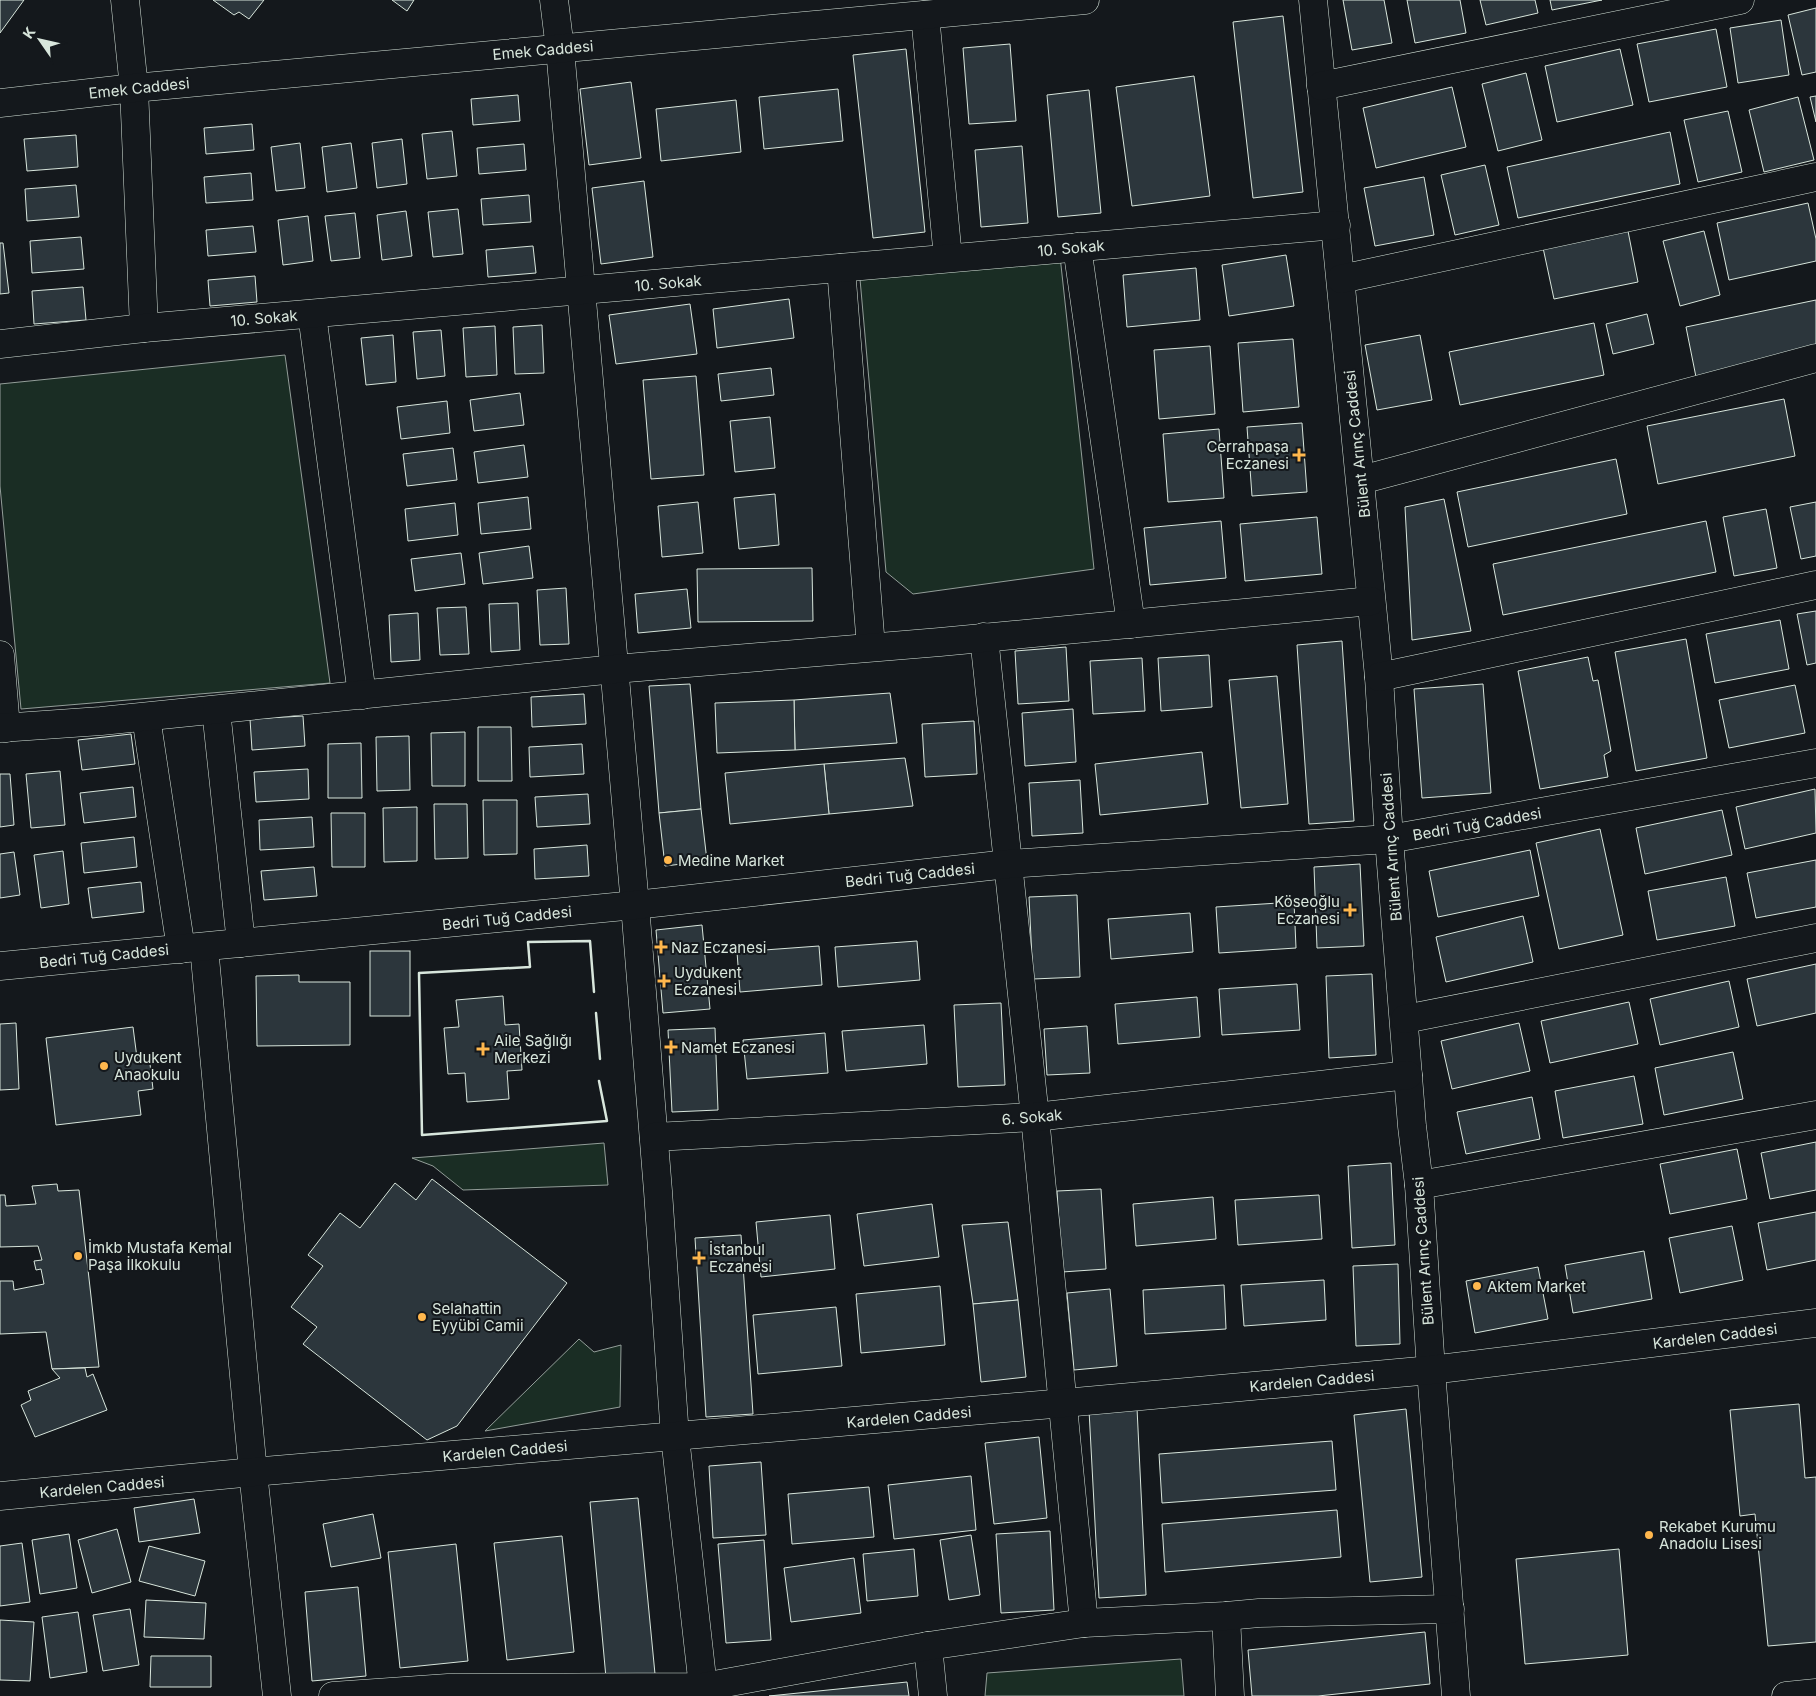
<svg xmlns="http://www.w3.org/2000/svg" width="1816" height="1696" font-family="Inter,sans-serif">
  <rect width="100%" height="100%" fill="#14181c"/>
  <g fill="#1a2d24" stroke="#939e99">
    <path d="M1060 256 1094 569 913 594 886 572 860 279Z"/>
    <path d="M285 355 330 683 21 709 0 486V384Z"/>
    <path d="M604 1143 608 1185 463 1190 433 1166 412 1158Z"/>
    <path d="M579 1339 594 1352 621 1345 620 1407 485 1431Z"/>
    <path d="M1181 1659 1184 1696H985L987 1673Z"/>
  </g>
  <g fill="#2c363c" stroke="#d8e6dc">
    <path d="M0 0H24L0 33Z"/>
    <path d="M213 0H264L249 19 239 12 234 15Z"/>
    <path d="M392 0H414L407 11Z"/>
    <path d="M1343 0H1384L1392 43 1352 50Z"/>
    <path d="M1407 0H1460L1466 33 1415 43Z"/>
    <path d="M1480 0H1535L1538 13 1486 25Z"/>
    <path d="M1550 0H1602L1552 10Z"/>
    <path d="M1816 8V72L1802 75 1788 15Z"/>
    <path d="M1283 16 1303 192 1253 198 1233 22Z"/>
    <path d="M1781 20 1789 75 1738 83 1730 28Z"/>
    <path d="M1716 29 1727 87 1649 102 1637 44Z"/>
    <path d="M1010 44 1016 121 969 124 963 48Z"/>
    <path d="M906 49 925 232 873 238 853 55Z"/>
    <path d="M1620 49 1633 105 1557 122 1545 66Z"/>
    <path d="M1526 73 1542 140 1498 151 1482 84Z"/>
    <path d="M1194 76 1210 196 1132 206 1116 87Z"/>
    <path d="M631 82 641 158 589 165 580 89Z"/>
    <path d="M1452 87 1466 147 1376 168 1363 108Z"/>
    <path d="M838 89 843 141 764 149 759 97Z"/>
    <path d="M1089 90 1101 213 1058 217 1047 95Z"/>
    <path d="M518 95 520 121 473 125 471 99Z"/>
    <path d="M1816 96V122L1810 97Z"/>
    <path d="M1798 97 1814 160 1764 172 1749 110Z"/>
    <path d="M736 100 741 152 661 161 656 109Z"/>
    <path d="M1728 111 1742 172 1698 182 1684 120Z"/>
    <path d="M252 124 254 150 206 154 204 128Z"/>
    <path d="M452 131 457 176 427 179 422 134Z"/>
    <path d="M1670 132 1680 184 1518 218 1507 167Z"/>
    <path d="M76 135 78 167 27 171 24 139Z"/>
    <path d="M402 139 407 184 377 188 372 143Z"/>
    <path d="M300 143 305 188 276 191 271 147Z"/>
    <path d="M351 143 357 188 327 192 322 147Z"/>
    <path d="M524 144 526 170 479 174 477 148Z"/>
    <path d="M1022 146 1028 223 981 227 975 150Z"/>
    <path d="M1485 165 1499 225 1455 235 1441 175Z"/>
    <path d="M251 173 253 200 206 203 204 177Z"/>
    <path d="M1424 177 1434 235 1375 246 1364 188Z"/>
    <path d="M644 181 653 257 601 264 592 188Z"/>
    <path d="M76 185 79 217 27 221 25 189Z"/>
    <path d="M529 195 531 222 483 225 481 199Z"/>
    <path d="M1808 203 1816 239V261L1729 280 1717 223Z"/>
    <path d="M458 209 463 254 433 257 428 212Z"/>
    <path d="M406 211 412 256 382 260 377 215Z"/>
    <path d="M355 213 360 258 331 261 325 216Z"/>
    <path d="M308 216 313 261 283 265 278 220Z"/>
    <path d="M253 226 256 252 208 256 206 230Z"/>
    <path d="M1627 226 1638 282 1554 299 1542 243Z"/>
    <path d="M1704 231 1720 295 1680 306 1663 241Z"/>
    <path d="M81 237 84 269 32 273 30 241Z"/>
    <path d="M0 243H3L9 293 0 294Z"/>
    <path d="M533 246 536 273 488 277 486 250Z"/>
    <path d="M1286 255 1294 306 1229 316 1222 265Z"/>
    <path d="M1196 268 1200 320 1127 327 1123 275Z"/>
    <path d="M255 276 257 302 210 306 208 280Z"/>
    <path d="M83 287 86 320 34 324 32 291Z"/>
    <path d="M789 299 794 338 717 348 713 309Z"/>
    <path d="M1816 300V352L1696 377 1686 327Z"/>
    <path d="M690 304 697 354 616 364 609 315Z"/>
    <path d="M1647 314 1654 344 1613 354 1606 324Z"/>
    <path d="M1594 323 1604 375 1460 405 1449 352Z"/>
    <path d="M542 325 544 373 515 374 513 327Z"/>
    <path d="M495 326 497 375 466 377 463 328Z"/>
    <path d="M441 330 445 376 417 379 413 332Z"/>
    <path d="M393 335 396 382 366 385 361 338Z"/>
    <path d="M1420 335 1432 400 1377 410 1365 345Z"/>
    <path d="M1293 339 1299 407 1243 412 1238 343Z"/>
    <path d="M1210 346 1215 414 1159 419 1154 350Z"/>
    <path d="M771 368 774 395 721 401 718 374Z"/>
    <path d="M696 376 704 475 651 479 643 380Z"/>
    <path d="M520 393 524 425 474 431 470 400Z"/>
    <path d="M1784 399 1795 456 1658 484 1647 426Z"/>
    <path d="M447 401 450 433 401 439 397 407Z"/>
    <path d="M770 417 775 468 735 472 730 421Z"/>
    <path d="M1302 423 1307 492 1252 496 1247 427Z"/>
    <path d="M1219 429 1224 498 1168 502 1163 434Z"/>
    <path d="M524 445 528 477 478 483 474 452Z"/>
    <path d="M453 448 457 480 407 486 403 454Z"/>
    <path d="M1616 459 1627 514 1468 547 1457 492Z"/>
    <path d="M775 494 779 545 739 549 734 498Z"/>
    <path d="M528 497 531 529 481 534 478 503Z"/>
    <path d="M1444 499 1471 631 1412 640 1405 507Z"/>
    <path d="M698 502 703 553 662 557 658 506Z"/>
    <path d="M1816 502V556L1801 559 1790 507Z"/>
    <path d="M455 503 458 535 408 541 405 509Z"/>
    <path d="M1766 509 1777 568 1734 576 1723 517Z"/>
    <path d="M1317 517 1322 574 1245 581 1240 524Z"/>
    <path d="M1221 521 1226 578 1150 585 1144 528Z"/>
    <path d="M1706 521 1716 572 1503 615 1493 564Z"/>
    <path d="M529 546 533 578 483 584 479 553Z"/>
    <path d="M461 553 465 584 415 591 411 559Z"/>
    <path d="M812 568 813 621 698 622 697 569Z"/>
    <path d="M566 588 569 644 540 645 537 590Z"/>
    <path d="M687 589 691 628 638 633 635 594Z"/>
    <path d="M518 603 520 650 491 652 489 604Z"/>
    <path d="M466 607 469 654 440 655 437 608Z"/>
    <path d="M1816 611V663L1807 665 1797 614Z"/>
    <path d="M418 613 420 660 391 662 389 615Z"/>
    <path d="M1780 620 1789 669 1715 683 1706 634Z"/>
    <path d="M1686 639 1707 758 1636 771 1615 652Z"/>
    <path d="M1342 641 1354 821 1309 824 1297 645Z"/>
    <path d="M1066 647 1069 701 1018 704 1015 651Z"/>
    <path d="M1209 655 1212 707 1161 711 1158 658Z"/>
    <path d="M1588 657 1593 681 1598 680 1611 751 1604 755 1608 777 1540 789 1518 671Z"/>
    <path d="M1142 658 1145 711 1093 714 1090 661Z"/>
    <path d="M1277 676 1288 804 1241 808 1229 680Z"/>
    <path d="M690 684 701 809 659 813 649 686Z"/>
    <path d="M1483 684 1491 793 1422 798 1414 689Z"/>
    <path d="M1795 685 1805 733 1729 748 1719 700Z"/>
    <path d="M890 693 897 743 795 750 794 700Z"/>
    <path d="M584 694 586 724 532 727 531 697Z"/>
    <path d="M794 700 795 750 717 753 715 703Z"/>
    <path d="M1073 709 1076 762 1025 766 1022 713Z"/>
    <path d="M303 716 305 746 252 750 250 719Z"/>
    <path d="M974 721 977 774 925 777 922 724Z"/>
    <path d="M478 727H511L512 781H478Z"/>
    <path d="M465 732V786H432L431 733Z"/>
    <path d="M131 734 135 764 82 770 78 740Z"/>
    <path d="M409 736 410 790 377 791 376 737Z"/>
    <path d="M361 743 362 798H328V744Z"/>
    <path d="M582 744 584 774 530 777 529 747Z"/>
    <path d="M1202 752 1208 804 1100 815 1095 764Z"/>
    <path d="M905 758 913 806 829 814 824 764Z"/>
    <path d="M824 764 829 814 730 824 725 773Z"/>
    <path d="M308 769 309 799 256 802 254 772Z"/>
    <path d="M60 771 65 825 31 828 26 774Z"/>
    <path d="M0 774H10L14 825 0 827Z"/>
    <path d="M1080 780 1083 833 1032 836 1029 783Z"/>
    <path d="M133 787 136 817 84 823 80 793Z"/>
    <path d="M1815 789 1816 833 1745 849 1736 807Z"/>
    <path d="M588 794 590 824 537 827 535 797Z"/>
    <path d="M483 800H517V854L484 855Z"/>
    <path d="M434 804H467L468 858 435 859Z"/>
    <path d="M417 807V861L384 862 383 808Z"/>
    <path d="M701 809 707 861 665 866 659 813Z"/>
    <path d="M1722 810 1732 855 1645 874 1636 828Z"/>
    <path d="M331 813H365V867H332Z"/>
    <path d="M312 817 314 847 260 850 259 820Z"/>
    <path d="M1600 829 1623 935 1559 949 1536 843Z"/>
    <path d="M134 837 137 867 84 873 81 843Z"/>
    <path d="M587 845 589 876 535 879 534 849Z"/>
    <path d="M1530 850 1539 896 1438 917 1429 871Z"/>
    <path d="M63 851 69 904 41 908 34 855Z"/>
    <path d="M14 852 20 895 0 898V854Z"/>
    <path d="M1816 860V907L1756 918 1747 873Z"/>
    <path d="M1360 864 1364 946 1317 948 1314 867Z"/>
    <path d="M314 867 317 896 264 900 261 871Z"/>
    <path d="M1726 877 1735 926 1657 940 1648 891Z"/>
    <path d="M141 882 144 912 92 918 88 888Z"/>
    <path d="M1077 895 1080 977 1033 979 1029 897Z"/>
    <path d="M1294 902 1296 948 1219 953 1216 907Z"/>
    <path d="M1190 913 1193 952 1111 959 1108 919Z"/>
    <path d="M1523 916 1533 962 1446 982 1436 937Z"/>
    <path d="M702 925 710 1009 663 1013 656 930Z"/>
    <path d="M917 941 920 980 838 987 835 947Z"/>
    <path d="M819 946 822 985 740 992 737 952Z"/>
    <rect x="370" y="951" width="40" height="65"/>
    <path d="M1816 964V1013L1757 1026 1747 979Z"/>
    <path d="M1372 974 1376 1055 1329 1058 1326 976Z"/>
    <path d="M299 975V982H350V1045L257 1046 256 976Z"/>
    <path d="M1729 981 1739 1027 1660 1045 1650 999Z"/>
    <path d="M1297 984 1300 1030 1222 1035 1219 989Z"/>
    <path d="M503 996 505 1025 519 1024 522 1070 507 1071 509 1099 467 1102 465 1073 448 1074 444 1028 459 1027 456 1000Z"/>
    <path d="M1197 997 1200 1037 1118 1044 1115 1004Z"/>
    <path d="M1629 1002 1638 1044 1550 1063 1541 1021Z"/>
    <path d="M1001 1003 1005 1085 958 1087 954 1005Z"/>
    <path d="M16 1023 19 1089 0 1090V1024Z"/>
    <path d="M1519 1023 1530 1071 1452 1089 1441 1041Z"/>
    <path d="M924 1025 927 1064 846 1071 842 1031Z"/>
    <path d="M1087 1026 1090 1073 1047 1075 1044 1029Z"/>
    <path d="M133 1027 137 1058 149 1056 153 1089 138 1091 141 1115 56 1125 46 1038Z"/>
    <path d="M715 1028 718 1110 672 1112 668 1030Z"/>
    <path d="M825 1033 828 1073 747 1079 743 1040Z"/>
    <path d="M1733 1052 1743 1099 1664 1115 1655 1068Z"/>
    <path d="M1634 1076 1643 1124 1563 1138 1555 1091Z"/>
    <path d="M1532 1097 1540 1139 1466 1154 1457 1112Z"/>
    <path d="M1816 1142V1190L1770 1199 1761 1153Z"/>
    <path d="M1737 1149 1747 1199 1670 1214 1660 1164Z"/>
    <path d="M1391 1163 1395 1245 1352 1248 1348 1166Z"/>
    <path d="M432 1179 567 1283 457 1426 427 1440 303 1344 317 1327 291 1307 323 1266 308 1255 340 1213 360 1228 395 1183 416 1200Z"/>
    <path d="M57 1184 58 1191 79 1190 99 1367 52 1369 46 1332 0 1334V1281H13L14 1290 44 1284 41 1269 36 1270 34 1261 42 1260 38 1246 0 1247V1195H5L6 1206 36 1204 32 1186Z"/>
    <path d="M1101 1189 1106 1269 1062 1272 1057 1191Z"/>
    <path d="M1319 1195 1322 1239 1238 1245 1235 1200Z"/>
    <path d="M1213 1197 1216 1239 1136 1246 1133 1204Z"/>
    <path d="M932 1204 939 1257 864 1266 857 1214Z"/>
    <path d="M1816 1212V1260L1767 1270 1758 1223Z"/>
    <path d="M830 1215 835 1269 761 1277 756 1222Z"/>
    <path d="M1008 1222 1018 1300 973 1304 962 1225Z"/>
    <path d="M1732 1226 1743 1280 1680 1293 1669 1238Z"/>
    <path d="M741 1235 753 1414 706 1417 695 1238Z"/>
    <path d="M1644 1251 1652 1299 1573 1313 1565 1265Z"/>
    <path d="M1398 1264 1400 1344 1356 1346 1353 1266Z"/>
    <path d="M1538 1267 1548 1319 1475 1333 1466 1281Z"/>
    <path d="M1324 1280 1326 1320 1244 1326 1241 1285Z"/>
    <path d="M1224 1285 1226 1329 1145 1334 1143 1290Z"/>
    <path d="M940 1286 945 1345 861 1353 856 1294Z"/>
    <path d="M1110 1289 1117 1366 1074 1370 1067 1293Z"/>
    <path d="M1018 1300 1026 1377 981 1382 973 1304Z"/>
    <path d="M836 1307 842 1366 758 1374 753 1315Z"/>
    <path d="M85 1368 87 1377 93 1374 107 1410 35 1437 21 1405 31 1400 28 1391 60 1378 52 1369Z"/>
    <path d="M1799 1404 1805 1478 1816 1477V1642L1768 1646 1755 1514 1740 1516 1730 1410Z"/>
    <path d="M1137 1408 1146 1595 1099 1598 1089 1410Z"/>
    <path d="M1406 1409 1422 1577 1370 1582 1354 1415Z"/>
    <path d="M1039 1437 1047 1518 994 1524 985 1443Z"/>
    <path d="M1332 1441 1336 1490 1162 1503 1159 1454Z"/>
    <path d="M761 1462 766 1535 713 1538 709 1466Z"/>
    <path d="M971 1476 976 1530 894 1539 888 1485Z"/>
    <path d="M869 1487 874 1537 792 1544 788 1494Z"/>
    <path d="M638 1498 655 1674 606 1678 590 1502Z"/>
    <path d="M194 1499 200 1533 139 1542 134 1508Z"/>
    <path d="M1337 1510 1341 1557 1165 1572 1162 1524Z"/>
    <path d="M373 1514 381 1558 331 1567 323 1524Z"/>
    <path d="M117 1529 131 1582 92 1593 78 1540Z"/>
    <path d="M1050 1531 1054 1610 1001 1613 996 1534Z"/>
    <path d="M69 1534 77 1588 40 1594 32 1540Z"/>
    <path d="M971 1535 980 1595 949 1600 940 1540Z"/>
    <path d="M562 1536 574 1652 507 1660 494 1543Z"/>
    <path d="M764 1540 771 1640 726 1643 718 1544Z"/>
    <path d="M22 1543 30 1602 0 1606V1546Z"/>
    <path d="M456 1544 468 1661 400 1668 388 1552Z"/>
    <path d="M149 1546 205 1561 195 1596 139 1581Z"/>
    <path d="M914 1549 918 1596 867 1601 863 1554Z"/>
    <path d="M1619 1549 1628 1655 1525 1664 1516 1559Z"/>
    <path d="M854 1558 861 1613 791 1622 784 1568Z"/>
    <path d="M358 1587 366 1676 312 1681 305 1592Z"/>
    <path d="M146 1600 206 1603 204 1639 144 1637Z"/>
    <path d="M130 1609 139 1665 103 1671 93 1615Z"/>
    <path d="M78 1612 87 1672 50 1678 42 1617Z"/>
    <path d="M0 1620 34 1622 30 1681 0 1680Z"/>
    <path d="M1425 1632 1430 1684 1318 1696H1252L1248 1650Z"/>
    <path d="M151 1656H211V1687H150Z"/>
    <path d="M907 1682 909 1696H769Z"/>
  </g>
  <g fill="none" stroke-linecap="round" stroke-linejoin="round">
    <g stroke="#d8e6dc" stroke-width="29">
      <g id="minor">
        <path d="M125 0 134 88 144 328"/>
        <path d="M554 0 560 49 635 905 658 1191 675 1437 704 1696"/>
        <path d="M1313 0 1379 677 1389 839 1412 1126 1419 1185 1431 1370 1456 1696"/>
        <path d="M925 15 948 258"/>
        <path d="M1321 86 1740 0"/>
        <path d="M0 103 134 88 1085 0"/>
        <path d="M1077 247 1131 624"/>
        <path d="M841 268 871 647"/>
        <path d="M1341 279 1816 177"/>
        <path d="M312 314 362 695"/>
        <path d="M0 344 144 328 1336 225"/>
        <path d="M1361 480 1816 358"/>
        <path d="M984 637 1035 1117 1084 1623"/>
        <path d="M0 655 6 728"/>
        <path d="M1379 677 1816 585"/>
        <path d="M216 710 241 943"/>
        <path d="M146 717 181 949"/>
        <path d="M0 728 101 721 615 669 940 642 1371 601"/>
        <path d="M204 947 253 1472 277 1696"/>
        <path d="M0 966 635 905 1008 864 1389 839 1816 763"/>
        <path d="M1405 1019 1816 938"/>
        <path d="M654 1137 1035 1117 1408 1075"/>
        <path d="M1419 1185 1816 1115"/>
        <path d="M0 1496 253 1472 1064 1403 1431 1370 1816 1323"/>
        <path d="M1226 1616 1230 1696"/>
        <path d="M928 1646 933 1696"/>
        <path d="M333 1696 448 1688 703 1687 928 1646 1084 1623 1226 1616 1259 1613 1450 1609"/>
        <path d="M1786 1696 1816 1693"/>
      </g>
    </g>
    <use href="#minor" stroke="#14181c" stroke-width="28"/>
    <g stroke="#d8e6dc" stroke-width="2.5">
      <path d="M594 992 590 941 528 942 530 967 419 973 422 1135 607 1121 599 1081"/>
      <path d="M596 1013 600 1059"/>
    </g>
  </g>
  <g fill="#ffb74d" stroke="#14181c" stroke-width="2">
    <path d="M1296.5 447.5h5v5h5v5h-5v5h-5v-5h-5v-5h5z"/>
    <circle cx="668" cy="860" r="5"/>
    <path d="M1347.5 902.5h5v5h5v5h-5v5h-5v-5h-5v-5h5z"/>
    <path d="M658.5 939.5h5v5h5v5h-5v5h-5v-5h-5v-5h5z"/>
    <path d="M661.5 973.5h5v5h5v5h-5v5h-5v-5h-5v-5h5z"/>
    <path d="M668.5 1039.5h5v5h5v5h-5v5h-5v-5h-5v-5h5z"/>
    <path d="M480.5 1041.5h5v5h5v5h-5v5h-5v-5h-5v-5h5z"/>
    <circle cx="104" cy="1066" r="5"/>
    <circle cx="78" cy="1256" r="5"/>
    <path d="M696.5 1250.5h5v5h5v5h-5v5h-5v-5h-5v-5h5z"/>
    <circle cx="1477" cy="1286" r="5"/>
    <circle cx="422" cy="1317" r="5"/>
    <circle cx="1649" cy="1535" r="5"/>
  </g>
  <g text-anchor="middle" dominant-baseline="central" stroke-width="4" stroke-linejoin="round" paint-order="stroke">
    <g font-size="15" fill="#d8e6dc" stroke="#14181c">
      <text transform="translate(543 50) rotate(-5)">Emek Caddesi</text>
      <text transform="translate(139 88) rotate(-6)">Emek Caddesi</text>
      <text transform="translate(1071 248) rotate(-5)">10. Sokak</text>
      <text transform="translate(668 283) rotate(-5)">10. Sokak</text>
      <text transform="translate(264 318) rotate(-5)">10. Sokak</text>
      <text transform="translate(1357 444) rotate(-96)">Bülent Arınç Caddesi</text>
      <text transform="translate(1477 824) rotate(-10)">Bedri Tuğ Caddesi</text>
      <text transform="translate(1391 847) rotate(-94)">Bülent Arınç Caddesi</text>
      <text transform="translate(910 875) rotate(-6)">Bedri Tuğ Caddesi</text>
      <text transform="translate(507 918) rotate(-6)">Bedri Tuğ Caddesi</text>
      <text transform="translate(104 956) rotate(-6)">Bedri Tuğ Caddesi</text>
      <text transform="translate(1032 1117) rotate(-5)">6. Sokak</text>
      <text transform="translate(1423 1251) rotate(-94)">Bülent Arınç Caddesi</text>
      <text transform="translate(1715 1336) rotate(-7)">Kardelen Caddesi</text>
      <text transform="translate(1312 1381) rotate(-5)">Kardelen Caddesi</text>
      <text transform="translate(909 1417) rotate(-5)">Kardelen Caddesi</text>
      <text transform="translate(505 1451) rotate(-5)">Kardelen Caddesi</text>
      <text transform="translate(102 1487) rotate(-5)">Kardelen Caddesi</text>
    </g>
    <g font-size="15" fill="#d8e6dc" stroke="#14181c" text-anchor="start">
      <text x="1289" y="446" text-anchor="end">Cerrahpaşa<tspan x="1289" dy="17">Eczanesi</tspan></text>
      <text x="678" y="860">Medine Market</text>
      <text x="1340" y="901" text-anchor="end">Köseoğlu<tspan x="1340" dy="17">Eczanesi</tspan></text>
      <text x="671" y="947">Naz Eczanesi</text>
      <text x="674" y="972">Uydukent<tspan x="674" dy="17">Eczanesi</tspan></text>
      <text x="494" y="1040">Aile Sağlığı<tspan x="494" dy="17">Merkezi</tspan></text>
      <text x="681" y="1047">Namet Eczanesi</text>
      <text x="114" y="1057">Uydukent<tspan x="114" dy="17">Anaokulu</tspan></text>
      <text x="88" y="1247">İmkb Mustafa Kemal<tspan x="88" dy="17">Paşa İlkokulu</tspan></text>
      <text x="709" y="1249">İstanbul<tspan x="709" dy="17">Eczanesi</tspan></text>
      <text x="1487" y="1286">Aktem Market</text>
      <text x="432" y="1308">Selahattin<tspan x="432" dy="17">Eyyübi Camii</tspan></text>
      <text x="1659" y="1526">Rekabet Kurumu<tspan x="1659" dy="17">Anadolu Lisesi</tspan></text>
    </g>
  </g>
  <g transform="translate(40 40) rotate(304)" stroke="#14181c" stroke-width="4" paint-order="stroke">
  <path d="M0-4L9 19L0 12L-9 19Z" fill="#d8e6dc"/>
  <text y="-8" font-size="14" font-weight="bold" text-anchor="middle" fill="#d8e6dc">K</text>
  </g>
</svg>
